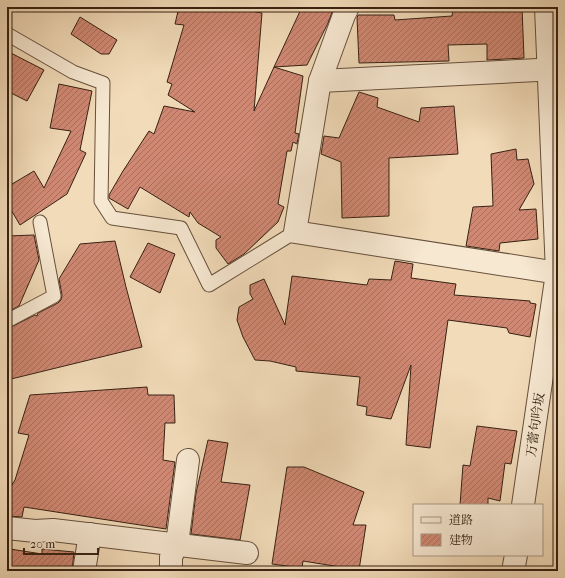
<svg xmlns="http://www.w3.org/2000/svg" width="565" height="578" font-family="'IM FELL French Canon','Noto Serif JP',serif">
  <defs>
    <pattern id="building-hatch" width="6" height="6" patternUnits="userSpaceOnUse"><rect width="6" height="6" fill="#d08873"/><path d="M-1 1l2-2M0 6l6-6M5 7l2-2" fill="none" stroke="#aa6f5d"/></pattern>
  </defs>
  <rect width="100%" height="100%" fill="#f2dbb9"/>
  <filter id="stains"><feTurbulence type="fractalNoise" baseFrequency=".005" numOctaves="4"/><feColorMatrix values="0 0 0 0 .2 0 0 0 0 .09 0 0 0 0 .02 0 0 0 .5 -.17"/></filter>
  <radialGradient id="worn" r=".72"><stop offset=".6" stop-color="#630" stop-opacity="0"/><stop offset="1" stop-color="#630" stop-opacity=".3"/></radialGradient>
  <g fill="url(#building-hatch)" stroke="#372112">
    <path d="M179 7H227L262 13 254 111 274 67 303 76 295 133 299 134 297 144 293 142 291 151H287L278 204 284 207 278 222 244 254 228 264 216 248V240L221 237 198 223 190 212 189 217 140 187 128 209 109 198V195L123 171 149 131 154 134 164 106 195 112 168 95 172 84 167 82 184 25 175 24Z"/>
    <path d="M302 7H334L328 23 307 65 274 67Z"/>
    <path d="M475 7H522L524 58 487 60V44L448 45 449 61 359 63 357 18 358 15H394L395 20 452 16 453 9Z"/>
    <path d="M80 17 117 40 109 54H101L71 34Z"/>
    <path d="M7 51 44 70 27 101 7 91Z"/>
    <path d="M59 84 92 91 80 150 86 153 67 194 20 225 7 203V187L34 171 44 188 71 131 50 128Z"/>
    <path d="M359 92 378 98 377 107 419 122 421 108 454 106 458 154 389 158V216L342 218 341 162 321 154 324 136 339 138Z"/>
    <path d="M516 149 517 160 528 159 534 184 519 210 536 209 538 239 500 243 499 251 466 246 473 207 493 206 491 154Z"/>
    <path d="M34 235 39 260 19 306 7 312V236Z"/>
    <path d="M115 241 126 287 142 347 7 380V329L35 315 37 316 38 313 58 303 61 300 62 295 59 279 80 244Z"/>
    <path d="M148 243 175 254 160 293 130 277Z"/>
    <path d="M395 261 413 264 411 278 456 284 454 295 530 301V303L536 304 530 337 509 333 507 328 448 320 430 448 406 445 411 365 391 419 366 415 367 407 357 405 360 377 296 371V367L270 361 255 360 243 337 237 320 239 307 253 299 250 294V285L264 279 285 325 292 276 367 285 369 279 391 280Z"/>
    <path d="M147 387 148 395H174L175 423H165L163 460 175 462 166 529 24 507 22 517 7 516V492L15 480 29 435 18 433 30 395Z"/>
    <path d="M477 426 517 431 511 464 505 463 500 501 488 498V505H460L463 465 470 466Z"/>
    <path d="M208 440 228 443 221 482 250 485 240 540 191 534 196 493Z"/>
    <path d="M287 467H304L364 492 353 525H366L359 570 303 561 302 568 272 564Z"/>
    <path d="M10 549 42 554V549L74 552 72 571H7Z"/>
  </g>
  <g fill="none" stroke-linecap="round" stroke-linejoin="round">
    <g stroke="#66503c" stroke-width="15">
      <g id="lane">
        <path d="M7 34 73 72 103 83 101 201 112 218 181 228 209 285 295 232"/>
        <path d="M7 321 54 296 40 222"/>
      </g>
    </g>
    <g stroke="#66503c" stroke-width="24">
      <g id="street">
        <path d="M348 7 344 15 320 81 295 232 558 273"/>
        <path d="M320 81 558 69"/>
        <path d="M523 505 557 273 546 7"/>
        <path d="M7 528 35 531 53 530 247 553"/>
        <path d="M84 571 90 534"/>
        <path d="M171 571V557L177 544 188 460"/>
        <path d="M513 571 516 555"/>
      </g>
    </g>
    <use href="#lane" stroke="#f7e8d2" stroke-width="13"/>
    <use href="#street" stroke="#f7e8d2" stroke-width="22"/>
  </g>
  <g text-anchor="middle" dominant-baseline="central" stroke-width="3" stroke-linejoin="round" paint-order="stroke">
    <g font-size="13" fill="#372112" stroke="#f7e8d2">
      <text transform="translate(535 425) rotate(-82)">万蕾句吟坂</text>
    </g>
  </g>
  <rect width="565" height="578" fill="none" stroke="#f2dbb9" stroke-width="24"/>
  <rect x="8" y="8" width="549" height="562" fill="none" stroke="#372112" stroke-width="2"/>
  <rect x="12" y="12" width="541" height="554" fill="none" stroke="#372112"/>
  <rect x="413" y="504" width="130" height="52" fill="#f7e8d2" stroke="#aa9885"/>
  <rect x="421" y="517" width="20" height="6" fill="#f7e8d2" stroke="#aa9885"/>
  <text x="449" y="524" font-size="12" fill="#372112">道路</text>
  <rect x="421" y="534" width="20" height="12" fill="url(#building-hatch)" stroke="#aa9885"/>
  <text x="449" y="544" font-size="12" fill="#372112">建物</text>
  <path d="M24 548v6h74v-6" fill="none" stroke="#372112" stroke-width="2"/>
  <text x="30" y="548" font-size="12" fill="#372112" stroke="#f7e8d2" stroke-width="3" paint-order="stroke">20 m</text>
  <rect width="100%" height="100%" filter="url(#stains)"/>
  <rect width="100%" height="100%" fill="url(#worn)"/>
</svg>
